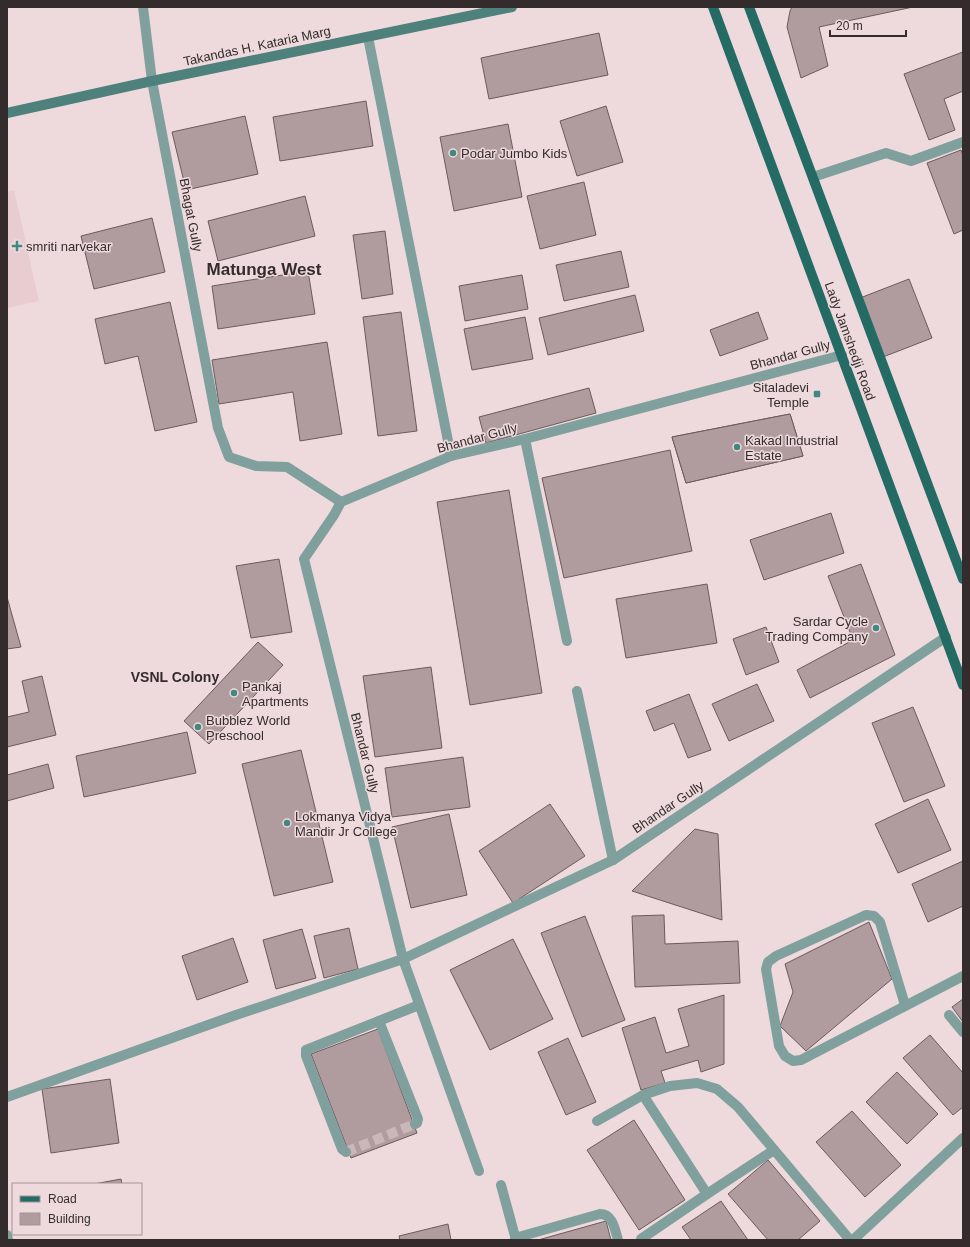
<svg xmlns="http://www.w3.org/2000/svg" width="970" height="1247" font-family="Helvetica,sans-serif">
  <rect width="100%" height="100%" fill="#eedadc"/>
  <path fill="#e9cccf" d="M14 190 39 301 7 308V192Z"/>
  <g fill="#b09c9e" stroke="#6c5a5c">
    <path d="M792 7H913L819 27 828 66 801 78 787 27 790 11Z"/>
    <path d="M599 33 608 75 489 99 481 58Z"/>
    <path d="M963 52V91L944 99 955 130 929 140 904 74Z"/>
    <path d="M366 101 373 146 280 161 273 117Z"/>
    <path d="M606 106 623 162 577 176 560 121Z"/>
    <path d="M245 116 258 174 186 190 172 132Z"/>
    <path d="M508 124 522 197 454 211 440 137Z"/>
    <path d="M961 150 963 155V230L954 234 927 163Z"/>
    <path d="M584 182 596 235 540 249 527 196Z"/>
    <path d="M305 196 315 236 218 261 208 221Z"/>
    <path d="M152 218 165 272 94 289 81 236Z"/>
    <path d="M385 231 393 294 362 299 353 235Z"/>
    <path d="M621 251 629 287 564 301 556 265Z"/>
    <path d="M308 271 315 314 218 329 212 286Z"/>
    <path d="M522 275 528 309 465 321 459 286Z"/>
    <path d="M909 279 932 338 883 357 860 298Z"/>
    <path d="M635 295 644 331 548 355 539 318Z"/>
    <path d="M170 302 197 422 155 431 138 356 105 364 95 319Z"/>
    <path d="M401 312 417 431 378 436 363 317Z"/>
    <path d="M758 312 768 339 720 356 710 330Z"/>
    <path d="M525 317 533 359 472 370 464 329Z"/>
    <path d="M327 342 342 434 300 441 293 392 219 404 212 360Z"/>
    <path d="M589 388 596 413 486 443 479 417Z"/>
    <path d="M790 414 803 456 686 483 672 437Z"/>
    <path d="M790 414 803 456 686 483 672 437Z"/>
    <path d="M670 450 692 551 564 578 542 478Z"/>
    <path d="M509 490 542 693 470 705 437 502Z"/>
    <path d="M831 513 844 553 764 580 750 540Z"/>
    <path d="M279 559 292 632 251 638 236 566Z"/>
    <path d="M861 564 895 655 810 698 797 670 853 640 828 576Z"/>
    <path d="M707 584 717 643 626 658 616 599Z"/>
    <path d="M7 597 21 647 7 649Z"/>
    <path d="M766 627 779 662 746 675 733 639Z"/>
    <path d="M258 642 283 665 209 744 184 721Z"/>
    <path d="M431 667 442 748 375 757 363 676Z"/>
    <path d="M42 676 56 735 7 747V717L29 712 22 681Z"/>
    <path d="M757 684 774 721 729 741 712 704Z"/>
    <path d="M689 694 711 750 688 758 674 723 654 731 646 711Z"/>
    <path d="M913 707 945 786 904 802 872 723Z"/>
    <path d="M187 732 196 773 84 797 76 756Z"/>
    <path d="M301 750 333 882 274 896 242 764Z"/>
    <path d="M463 757 470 807 392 817 385 768Z"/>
    <path d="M48 764 54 788 7 801V775Z"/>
    <path d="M928 799 951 850 898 873 875 824Z"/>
    <path d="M550 804 585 856 513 903 479 851Z"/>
    <path d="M449 814 467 895 411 908 392 827Z"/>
    <path d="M695 829 718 834 722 920 632 891Z"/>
    <path d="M963 861V906L928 922 912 884Z"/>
    <path d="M664 915 665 944 738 941 740 983 635 987 632 916Z"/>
    <path d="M585 916 625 1020 582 1037 541 933Z"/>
    <path d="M869 922 892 979 806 1051 780 1026 793 992 785 964Z"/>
    <path d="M349 928 358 969 324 978 314 936Z"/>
    <path d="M302 929 316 978 276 989 263 940Z"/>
    <path d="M233 938 248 982 197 1000 182 956Z"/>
    <path d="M513 939 553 1019 490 1050 450 970Z"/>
    <path d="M724 995V1064L701 1072 698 1060 661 1071 665 1083 641 1090 622 1028 655 1017 666 1053 689 1046 678 1009Z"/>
    <path d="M963 999V1022L952 1007Z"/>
    <path d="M378 1029 417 1133 351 1158 311 1054Z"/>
    <path d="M930 1035 963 1073V1107L953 1115 903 1058Z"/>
    <path d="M568 1038 596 1102 566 1115 538 1052Z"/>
    <path d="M897 1072 938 1114 907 1144 866 1102Z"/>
    <path d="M110 1079 119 1143 51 1153 42 1089Z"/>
    <path d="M852 1111 901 1165 865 1197 816 1142Z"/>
    <path d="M634 1120 685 1200 639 1230 587 1150Z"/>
    <path d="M768 1160 820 1221 798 1240H768L728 1194Z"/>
    <path d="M121 1179 122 1184H94Z"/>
    <path d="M721 1201 748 1240H691L682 1227Z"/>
    <path d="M606 1221 611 1240H538Z"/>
    <path d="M448 1224 451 1240H400L399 1236Z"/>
  </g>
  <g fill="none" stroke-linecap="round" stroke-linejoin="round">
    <path stroke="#c9b7b9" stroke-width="10" stroke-dasharray="10 5" stroke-linecap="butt" d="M346 1152 415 1124"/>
    <g stroke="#7fa09d" stroke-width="10">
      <path d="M525 439 567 641"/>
      <path d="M577 691 613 860"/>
    </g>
    <g stroke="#7fa09d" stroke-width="10">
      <path d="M143 7 152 81 218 428 229 457 256 466 287 467 341 502"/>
      <path d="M368 37 451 456"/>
      <path d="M813 177 886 153 911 161 963 142"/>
      <path d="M842 355 525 439 451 456 341 502 334 515 304 559 403 959 613 860 946 637"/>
      <path d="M905 1005 880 922 874 916 866 915 776 956 768 962 766 969 779 1046 785 1056 793 1061 801 1060 963 976"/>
      <path d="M949 1015 963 1032"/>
      <path d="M379 1021 418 1119 417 1123 415 1124"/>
      <path d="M643 1095 707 1194 774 1150"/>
      <path d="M7 1097 233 1016 403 959 479 1171"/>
      <path d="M597 1121 643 1095 670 1086 697 1083 717 1089 738 1107 850 1240"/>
      <path d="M346 1152 342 1149 306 1056V1050L419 1005"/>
      <path d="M501 1185 516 1240"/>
      <path d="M7 1235 8 1240"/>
      <path d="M515 1238 600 1214C613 1214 615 1230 618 1240"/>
      <path d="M641 1239 707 1194"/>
      <path d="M853 1240 963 1138"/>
    </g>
    <path stroke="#4e817c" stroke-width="10" d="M7 113 152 81 512 7"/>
    <g stroke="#246b65" stroke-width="10">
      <path d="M713 7 963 685"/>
      <path d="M749 7 963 579"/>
    </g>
  </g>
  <g fill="#418882" stroke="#eedadc" stroke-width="1.5">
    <circle cx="453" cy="153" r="4"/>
    <path d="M15 240h4v4h4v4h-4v4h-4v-4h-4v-4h4z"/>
    <rect x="813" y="390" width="8" height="8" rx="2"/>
    <circle cx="737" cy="447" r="4"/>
    <circle cx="876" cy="628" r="4"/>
    <circle cx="234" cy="693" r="4"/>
    <circle cx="198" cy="727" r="4"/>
    <circle cx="287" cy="823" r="4"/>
  </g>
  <g text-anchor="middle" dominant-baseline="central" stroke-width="3" stroke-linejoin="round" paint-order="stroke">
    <g font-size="13" fill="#332b2c" stroke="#eedadc">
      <text transform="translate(257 46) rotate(-12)">Takandas H. Kataria Marg</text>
      <text transform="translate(191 215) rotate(79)">Bhagat Gully</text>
      <text transform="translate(850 341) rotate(70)">Lady Jamshedji Road</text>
      <text transform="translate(790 355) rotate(-15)">Bhandar Gully</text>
      <text transform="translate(477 438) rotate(-15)">Bhandar Gully</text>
      <text transform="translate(365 753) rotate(76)">Bhandar Gully</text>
      <text transform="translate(668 807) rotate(-34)">Bhandar Gully</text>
    </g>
    <g font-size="13" fill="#332b2c" stroke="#eedadc" text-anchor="start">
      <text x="461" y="153">Podar Jumbo Kids</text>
      <text x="26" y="246">smriti narvekar</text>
      <text x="809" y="387" text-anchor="end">Sitaladevi<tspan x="809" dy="15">Temple</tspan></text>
      <text x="745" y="440">Kakad Industrial<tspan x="745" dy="15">Estate</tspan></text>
      <text x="868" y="621" text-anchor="end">Sardar Cycle<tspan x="868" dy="15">Trading Company</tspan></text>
      <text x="242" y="686">Pankaj<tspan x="242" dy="15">Apartments</tspan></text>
      <text x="206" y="720">Bubblez World<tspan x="206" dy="15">Preschool</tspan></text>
      <text x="295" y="816">Lokmanya Vidya<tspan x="295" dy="15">Mandir Jr College</tspan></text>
    </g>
    <g font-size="14" font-weight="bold" fill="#332b2c" stroke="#eedadc">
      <text x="175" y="677">VSNL Colony</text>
    </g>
    <g font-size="17" font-weight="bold" fill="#332b2c" stroke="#eedadc">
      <text x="264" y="269">Matunga West</text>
    </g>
  </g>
  <rect width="970" height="1247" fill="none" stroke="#332b2c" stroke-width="16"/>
  <rect x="12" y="1183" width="130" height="52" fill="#eedadc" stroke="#a39496"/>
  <rect x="20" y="1196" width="20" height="6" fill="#246b65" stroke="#a39496"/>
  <text x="48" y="1203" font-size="12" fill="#332b2c">Road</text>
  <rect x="20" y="1213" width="20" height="12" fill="#b09c9e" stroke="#a39496"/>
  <text x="48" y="1223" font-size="12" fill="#332b2c">Building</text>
  <path d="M830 30v6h76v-6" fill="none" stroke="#332b2c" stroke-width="2"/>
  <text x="836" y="30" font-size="12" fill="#332b2c" stroke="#eedadc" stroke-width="3" paint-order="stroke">20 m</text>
</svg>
